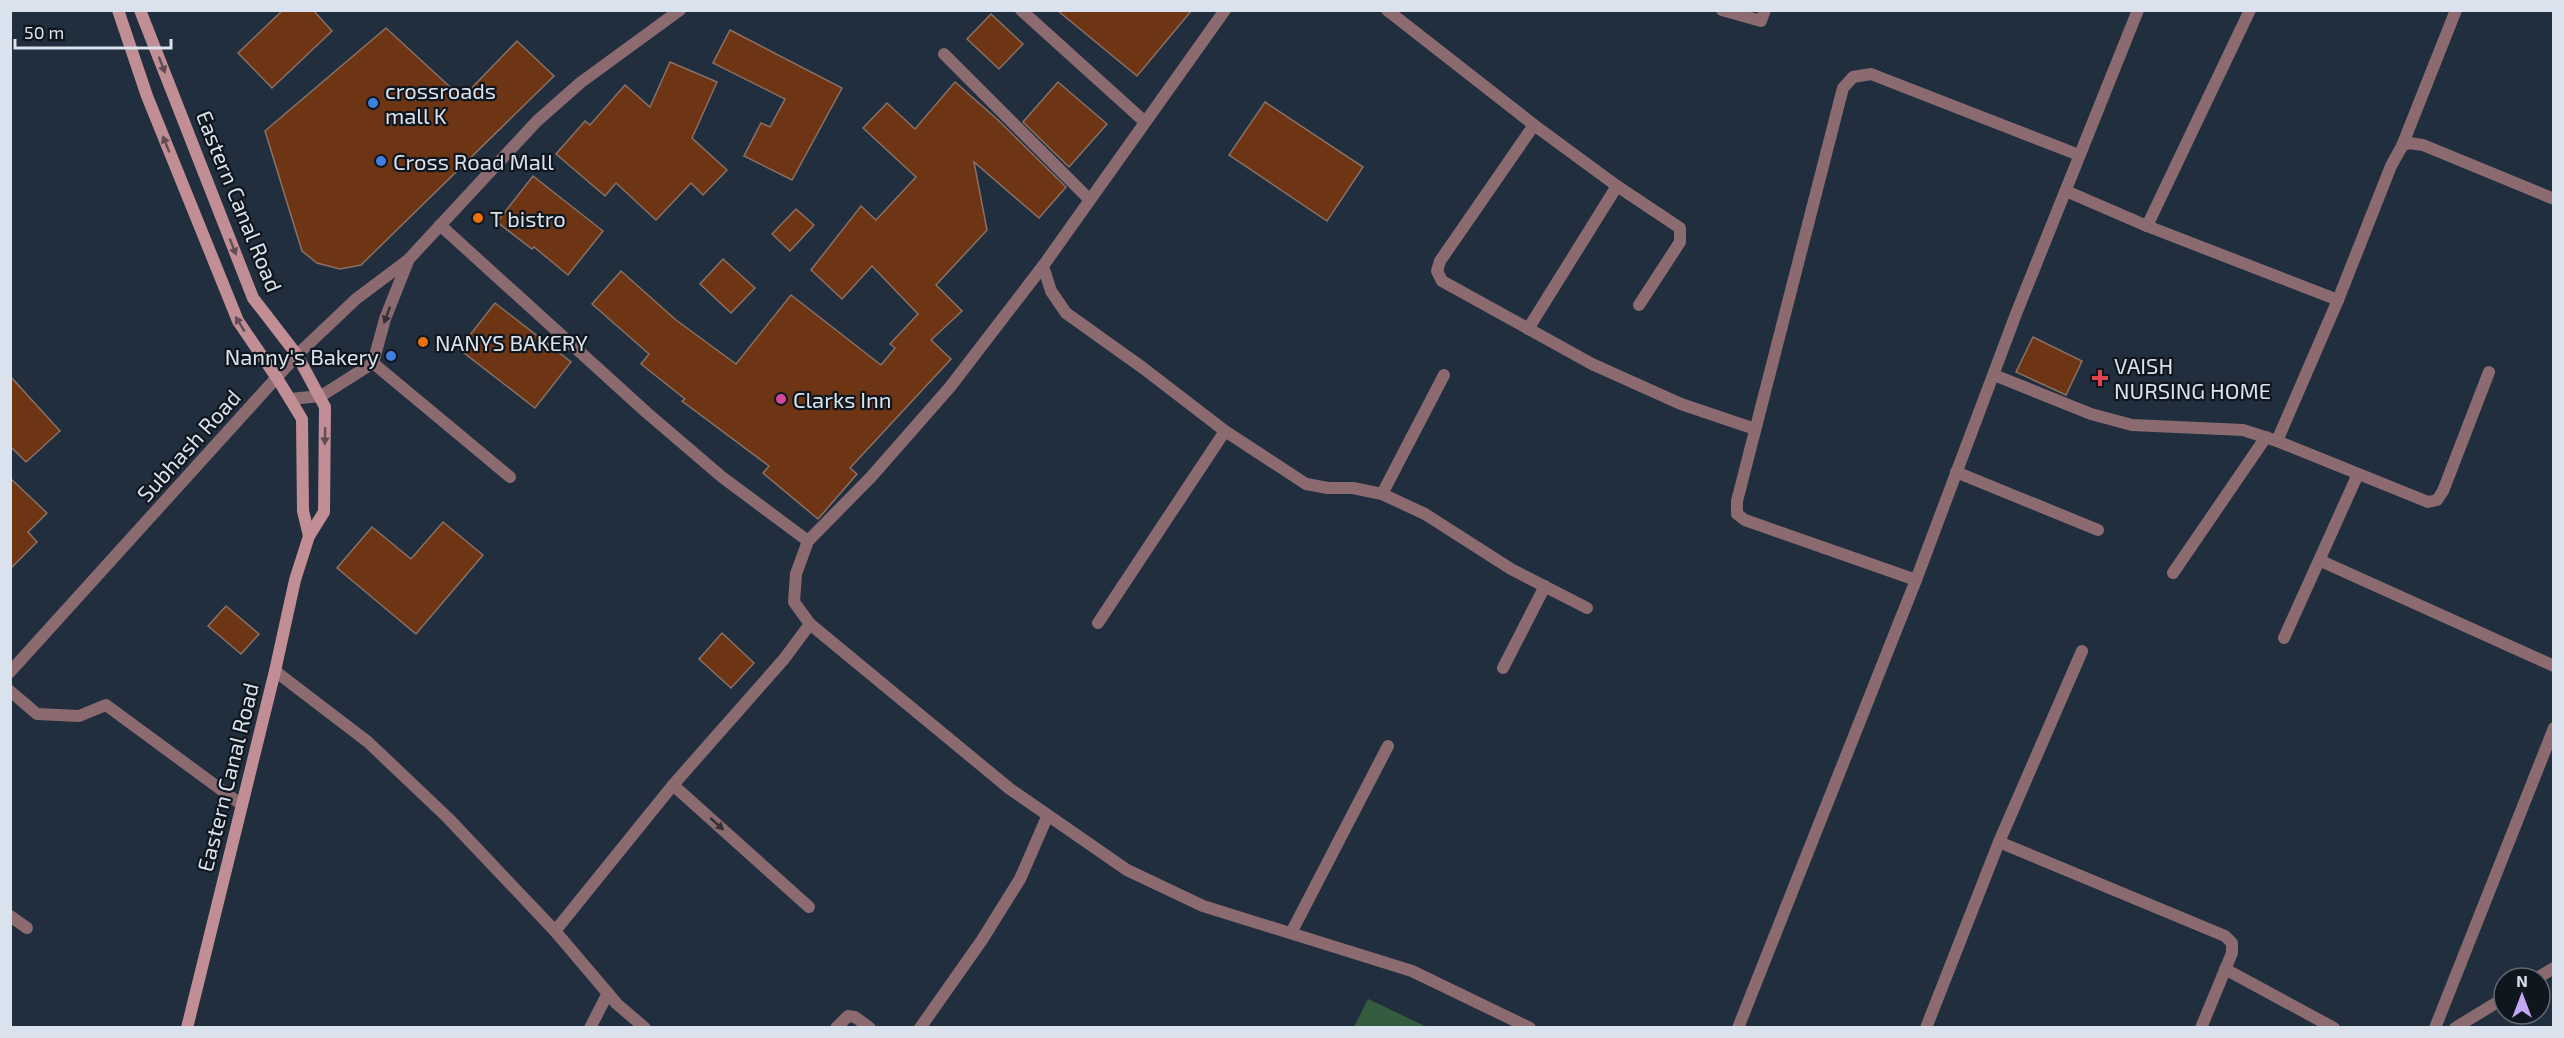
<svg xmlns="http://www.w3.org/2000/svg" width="2564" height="1038" font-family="'Exo 2',sans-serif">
  <rect width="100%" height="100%" fill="#212e3e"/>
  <path fill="#345d40" d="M1368 999 1427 1027H1354Z"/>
  <g fill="#6d3513" stroke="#897166" stroke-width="1.5">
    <path d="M283 10H313L332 31 272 88 238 53Z"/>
    <path d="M1057 10H1192L1137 76Z"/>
    <path d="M991 14 1023 44 999 69 967 39Z"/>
    <path d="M386 28 462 98 517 41 554 76 361 265 340 269 317 263 302 251 265 131Z"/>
    <path d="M730 30 842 88 792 180 744 156 761 123 770 127 785 99 713 63Z"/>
    <path d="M670 62 717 82 692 138 727 170 703 195 691 183 656 220 616 183 605 196 556 154 585 121 590 125 625 85 650 107Z"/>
    <path d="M955 82 998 120 1066 187 1039 218 974 162 987 230 936 285 962 311 931 340 951 359 850 468 857 474 818 519 763 473 769 466 682 401 685 399 641 364 649 354 592 304 621 271 676 320 736 364 791 295 881 365 895 348 890 344 918 314 872 266 842 299 811 270 861 206 876 220 916 177 863 128 887 103 915 129Z"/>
    <path d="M1058 82 1107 124 1069 167 1023 122Z"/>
    <path d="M1265 102 1363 167 1327 221 1229 155Z"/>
    <path d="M533 176 603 231 568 275 534 247 532 249 497 222Z"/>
    <path d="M796 209 814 225 790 251 772 234Z"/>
    <path d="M723 259 755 288 731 313 700 284Z"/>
    <path d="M495 303 571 362 535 408 459 349Z"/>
    <path d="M2033 337 2082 361 2066 395 2016 372Z"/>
    <path d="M10 376 60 431 26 462 10 446Z"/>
    <path d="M10 478 47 513 28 532 37 542 10 569Z"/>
    <path d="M443 522 483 555 416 634 337 568 372 527 411 559Z"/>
    <path d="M226 606 259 634 241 654 208 626Z"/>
    <path d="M722 633 754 663 731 688 699 659Z"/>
  </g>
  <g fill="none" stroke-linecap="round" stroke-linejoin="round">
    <g stroke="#8b6b70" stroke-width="12">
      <path d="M1021 10 1145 122"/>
      <path d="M1387 10 1534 125 1617 186 1680 228V242L1639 305"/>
      <path d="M1722 10 1761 21 1765 10"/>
      <path d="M944 54 1089 199"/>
      <path d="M1534 125 1440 261 1437 271 1442 281 1592 364 1681 404 1755 429"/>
      <path d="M2402 146 2456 10"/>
      <path d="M2066 191 2147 226 2338 300"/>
      <path d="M440 225 646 412 722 477 808 541"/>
      <path d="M2147 226 2250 10"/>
      <path d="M1043 266 1051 291 1066 313 1143 368 1225 431 1306 484 1328 488H1353L1382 494 1425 514 1511 569 1587 608"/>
      <path d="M1528 329 1617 186"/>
      <path d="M373 363 510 477"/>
      <path d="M1994 375 2091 414 2132 425 2243 430 2277 441 2428 502 2437 500 2443 491 2489 372"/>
      <path d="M2277 441 2338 300 2391 166 2402 146 2409 143 2423 145 2554 199"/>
      <path d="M1956 472 2098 530"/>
      <path d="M1382 494 1444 375"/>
      <path d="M2321 561 2554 666"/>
      <path d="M2173 573 2266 437"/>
      <path d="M1916 580 1745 520 1737 514V501L1843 88 1853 77 1871 74 2079 155"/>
      <path d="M1098 623 1225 431"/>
      <path d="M2284 638 2358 474"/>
      <path d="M1503 668 1545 586"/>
      <path d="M275 671 368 742 448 818 555 931 617 1004 645 1028"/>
      <path d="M10 691 37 714 79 716 106 705 242 805"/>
      <path d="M673 785 809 907"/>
      <path d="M1999 842 2225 936 2232 943V953L2201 1028"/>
      <path d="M10 916 27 928"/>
      <path d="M555 931 673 785 784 659 810 624"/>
      <path d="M1291 933 1388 746"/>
      <path d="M2225 969 2334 1028"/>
      <path d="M590 1028 608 993"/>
      <path d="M836 1028 848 1016 855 1017 870 1028"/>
      <path d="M920 1028 982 940 1020 879 1047 817"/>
      <path d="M1738 1028 1916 580 2016 314 2138 10"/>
      <path d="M1926 1028 1999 842 2082 651"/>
      <path d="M2435 1028 2554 728"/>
    </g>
    <g stroke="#8b6b70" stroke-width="12">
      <path d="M1225 10 1043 266 950 387 871 477 808 541 796 574 794 602 810 624 1010 789 1127 870 1203 906 1412 971 1530 1028"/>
      <path d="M290 399 321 396 373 363 385 319 408 261"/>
      <path d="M10 672 297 355 356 299 408 260 537 121 580 83 680 10"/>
      <path d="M2537 978 2554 968"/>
      <path d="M2455 1028 2504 998"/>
    </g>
    <g stroke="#c18e96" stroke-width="12">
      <path d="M118 10 147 96 238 321 277 378 302 419 303 511 309 536"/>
      <path d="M140 10 253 298 297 355 325 407 324 512 309 536 295 580 275 671 187 1028"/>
    </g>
  </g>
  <defs><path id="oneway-solid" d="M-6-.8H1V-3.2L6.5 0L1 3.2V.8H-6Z" transform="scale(1.5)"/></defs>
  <g fill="#604c53">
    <use href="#oneway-solid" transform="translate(162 65) rotate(69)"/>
    <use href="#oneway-solid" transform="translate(166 144) rotate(-112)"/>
    <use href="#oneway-solid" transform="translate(233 247) rotate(69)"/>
    <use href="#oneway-solid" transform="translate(240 324) rotate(-121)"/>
    <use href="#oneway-solid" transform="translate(325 436) rotate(91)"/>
  </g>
  <g fill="#353036">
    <use href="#oneway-solid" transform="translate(387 315) rotate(110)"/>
    <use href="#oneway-solid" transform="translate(717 824) rotate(42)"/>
  </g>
  <g fill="#3f7fe0" stroke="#10161d" stroke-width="2">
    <circle cx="373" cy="103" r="6"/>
    <circle cx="381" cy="161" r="6"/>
    <circle cx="391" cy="356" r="6"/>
  </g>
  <g fill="#e8710a" stroke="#10161d" stroke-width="2">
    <circle cx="478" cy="218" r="6"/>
    <circle cx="423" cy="342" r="6"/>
  </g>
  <path fill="#e0444e" stroke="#10161d" stroke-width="2" d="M2097 369h6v6h6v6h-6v6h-6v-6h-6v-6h6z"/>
  <circle fill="#d1479c" stroke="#10161d" stroke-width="2" cx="781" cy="399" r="6"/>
  <g text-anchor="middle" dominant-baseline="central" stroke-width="4.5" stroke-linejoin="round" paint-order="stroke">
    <g font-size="22" fill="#d9e2ed" stroke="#10161d" text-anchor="start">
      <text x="385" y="90">crossroads<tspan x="385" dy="25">mall K</tspan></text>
      <text x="393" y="161">Cross Road Mall</text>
      <text x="490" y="218">T bistro</text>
      <text x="435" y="342">NANYS BAKERY</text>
      <text x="379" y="356" text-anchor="end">Nanny's Bakery</text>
      <text x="2114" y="365">VAISH<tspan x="2114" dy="25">NURSING HOME</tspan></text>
      <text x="793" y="399">Clarks Inn</text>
    </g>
    <g font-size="22" fill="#d9e2ed" stroke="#10161d">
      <text transform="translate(240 201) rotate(68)">Eastern Canal Road</text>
      <text transform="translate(188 445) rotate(-48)">Subhash Road</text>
      <text transform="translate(227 777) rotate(-76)">Eastern Canal Road</text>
    </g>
  </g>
  <rect width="2564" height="1038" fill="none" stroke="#d9e2ed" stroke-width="24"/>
  <g transform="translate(2522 996)"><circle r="28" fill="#10161d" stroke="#606870" stroke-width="1.5"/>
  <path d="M0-4.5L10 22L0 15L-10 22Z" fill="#c3a7f2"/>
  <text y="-9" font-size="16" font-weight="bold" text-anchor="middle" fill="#d9e2ed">N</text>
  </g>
  <path d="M15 39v9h156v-9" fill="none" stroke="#d9e2ed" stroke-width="3"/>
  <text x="24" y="39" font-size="18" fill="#d9e2ed" stroke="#10161d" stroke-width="4.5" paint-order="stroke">50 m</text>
</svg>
